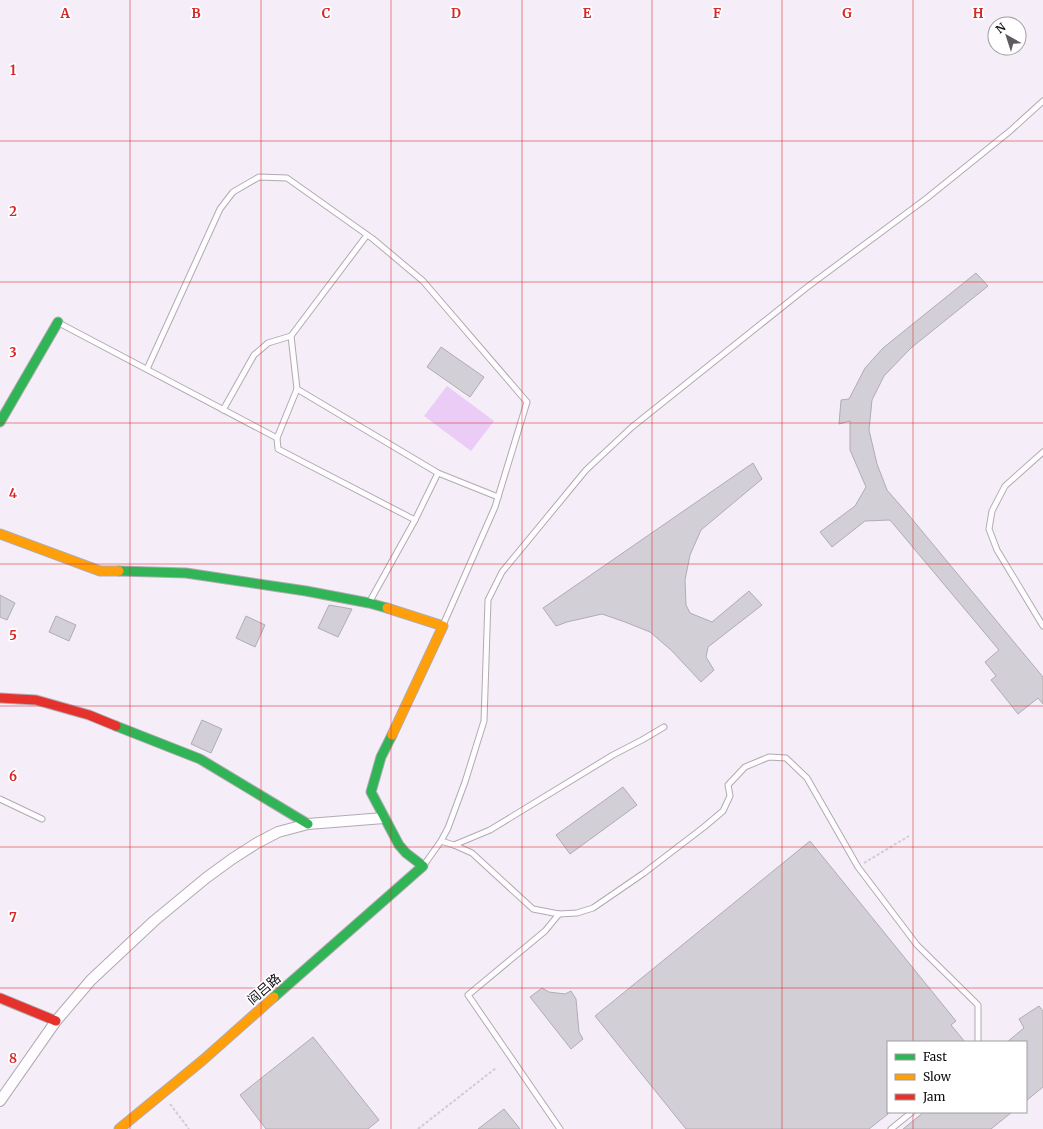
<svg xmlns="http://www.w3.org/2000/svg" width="1043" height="1129" font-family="Merriweather,'Noto Sans SC',serif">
  <rect width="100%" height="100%" fill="#f5eef8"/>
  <path fill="#eaccf6" d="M447 386 494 421 471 451 424 416Z"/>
  <g fill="#d3cfd6" stroke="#b1acb3">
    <path d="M976 273 988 286 911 348 884 376 872 400 869 430 877 464 887 490 907 513 1043 677V704L1038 698 1018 714 991 680 996 676 985 662 999 650 890 520 865 521 832 547 820 532 855 506 866 487 850 450V421L839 424 841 400 849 399 865 368 883 348Z"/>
    <path d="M441 347 484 377 470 397 427 367Z"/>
    <path d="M753 463 762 479 701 530 690 555 685 580 686 605 690 613 712 622 749 591 762 605 708 647 706 657 714 670 701 682 671 650 650 632 625 622 602 614 567 622 556 626 543 608Z"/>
    <path d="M0 595 15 603 7 620 0 617Z"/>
    <path d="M329 605 352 609 338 637 318 628Z"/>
    <path d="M56 616 76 625 69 641 49 632Z"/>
    <path d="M246 616 265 625 255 647 236 638Z"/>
    <path d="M202 720 222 729 211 753 191 744Z"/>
    <path d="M623 787 637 805 570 854 556 835Z"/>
    <path d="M810 841 956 1021 951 1025 965 1042H888V1114L869 1129H686L595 1016Z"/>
    <path d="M542 988 549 992 565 994 571 991 576 999 579 1032 583 1039 571 1049 530 997Z"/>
    <path d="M1039 1006 1043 1011V1087L1026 1101V1042H1007L1024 1028 1019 1019Z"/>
    <path d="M313 1037 379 1120 368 1129H266L240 1095Z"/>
    <path d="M504 1109 520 1129H478Z"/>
    <path d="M924 1112H1012L991 1129H903Z"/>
  </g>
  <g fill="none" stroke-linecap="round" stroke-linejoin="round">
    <g stroke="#b0abb2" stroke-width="7">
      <g id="lane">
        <path d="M59 323 277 438 297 389 438 473 498 497"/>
        <path d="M147 369 220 209 233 192 259 177 287 178 373 239 423 281 527 402 495 507 443 625"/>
        <path d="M297 389 291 336 367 235"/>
        <path d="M223 410 254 355 268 343 291 336"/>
        <path d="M277 438 278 449 415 520"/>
        <path d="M1043 452 1005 486 992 511 989 529 997 550 1043 626"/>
        <path d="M370 601 415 520 438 473"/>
        <path d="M0 799 42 819"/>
        <path d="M441 841 454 845 472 853 533 909 559 914 577 913 593 908 644 873 704 827 723 811 730 796 728 785 745 767 769 757 786 758 807 778 858 867 917 945 978 1005V1042"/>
        <path d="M454 845 490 830 613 755 642 740 664 727"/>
        <path d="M424 865 441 841 448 828 465 782 484 721 488 600 502 572 586 470 632 427 806 288 927 198 1010 131 1043 101"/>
        <path d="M559 914 545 931 468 995 560 1129"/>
        <path d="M891 1129 912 1112"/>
      </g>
    </g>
    <g stroke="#b0abb2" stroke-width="12">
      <path id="street" d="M0 1101 56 1021 91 980 154 921 206 878 232 859 257 843 278 832 308 824 384 818"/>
    </g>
    <g stroke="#b0abb2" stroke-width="11">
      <g id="fast">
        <path d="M0 422 58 322"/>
        <path d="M119 571 186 573 306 591 369 603 387 608"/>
        <path d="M116 726 200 759 308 824"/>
        <path d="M274 997 423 866 406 853 399 845 371 792 381 757 392 735"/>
      </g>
    </g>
    <g stroke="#b0abb2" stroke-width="11">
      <g id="slow">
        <path d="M0 534 100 571H119"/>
        <path d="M387 608 443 626 392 735"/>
        <path d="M119 1129 203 1060 274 997"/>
      </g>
    </g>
    <g stroke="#b0abb2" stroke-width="11">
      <g id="jam">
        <path d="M0 698 36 700 89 715 116 726"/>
        <path d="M0 998 56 1021"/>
      </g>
    </g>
    <g stroke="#d0ced1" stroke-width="2" stroke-dasharray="3 2" stroke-linecap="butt">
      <path d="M864 863 909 836"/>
      <path d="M170 1104 189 1129"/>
      <path d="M418 1129 496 1068"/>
    </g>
    <use href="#lane" stroke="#fefcfe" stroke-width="5"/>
    <use href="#street" stroke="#fefcfe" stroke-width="10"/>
    <use href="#fast" stroke="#30b455" stroke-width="9"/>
    <use href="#slow" stroke="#ff9f0a" stroke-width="9"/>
    <use href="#jam" stroke="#e5322d" stroke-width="9"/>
  </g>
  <path fill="none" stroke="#d62828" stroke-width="1" stroke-opacity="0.55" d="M130 0V1129M261 0V1129M391 0V1129M522 0V1129M652 0V1129M782 0V1129M913 0V1042M0 141H1043M0 282H1043M0 423H1043M0 564H1043M0 706H1043M0 847H1043M0 988H1043M913 1112V1129"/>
  <g text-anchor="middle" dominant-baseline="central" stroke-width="3.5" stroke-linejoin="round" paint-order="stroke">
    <g font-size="13" fill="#0f0b10" stroke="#fff">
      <text transform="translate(264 989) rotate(-41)">阎吕路</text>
    </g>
  </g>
  <g font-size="13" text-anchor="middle" font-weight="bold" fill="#d62828" stroke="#fff" stroke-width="3.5" stroke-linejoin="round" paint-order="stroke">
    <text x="65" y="18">A</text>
    <text x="196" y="18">B</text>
    <text x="326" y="18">C</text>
    <text x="456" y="18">D</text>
    <text x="587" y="18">E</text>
    <text x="717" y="18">F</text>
    <text x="847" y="18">G</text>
    <text x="978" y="18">H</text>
    <text x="13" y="75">1</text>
    <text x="13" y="216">2</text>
    <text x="13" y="357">3</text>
    <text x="13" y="498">4</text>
    <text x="13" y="640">5</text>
    <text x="13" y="781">6</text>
    <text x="13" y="922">7</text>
    <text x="13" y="1063">8</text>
  </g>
  <rect x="887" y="1041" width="140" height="72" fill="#ffffff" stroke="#9f9d9f"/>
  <rect x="895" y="1054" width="20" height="6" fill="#30b455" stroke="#9f9d9f"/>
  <text x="923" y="1061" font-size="12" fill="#0f0b10">Fast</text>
  <rect x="895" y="1074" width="20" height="6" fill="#ff9f0a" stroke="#9f9d9f"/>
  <text x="923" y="1081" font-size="12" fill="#0f0b10">Slow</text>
  <rect x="895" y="1094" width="20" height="6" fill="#e5322d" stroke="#9f9d9f"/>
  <text x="923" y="1101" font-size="12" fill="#0f0b10">Jam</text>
  <g transform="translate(1007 36) rotate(321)"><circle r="19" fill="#ffffff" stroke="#9f9d9f"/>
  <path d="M0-3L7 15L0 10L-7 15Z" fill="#605a61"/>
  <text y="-6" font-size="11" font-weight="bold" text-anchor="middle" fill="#0f0b10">N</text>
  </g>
</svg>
